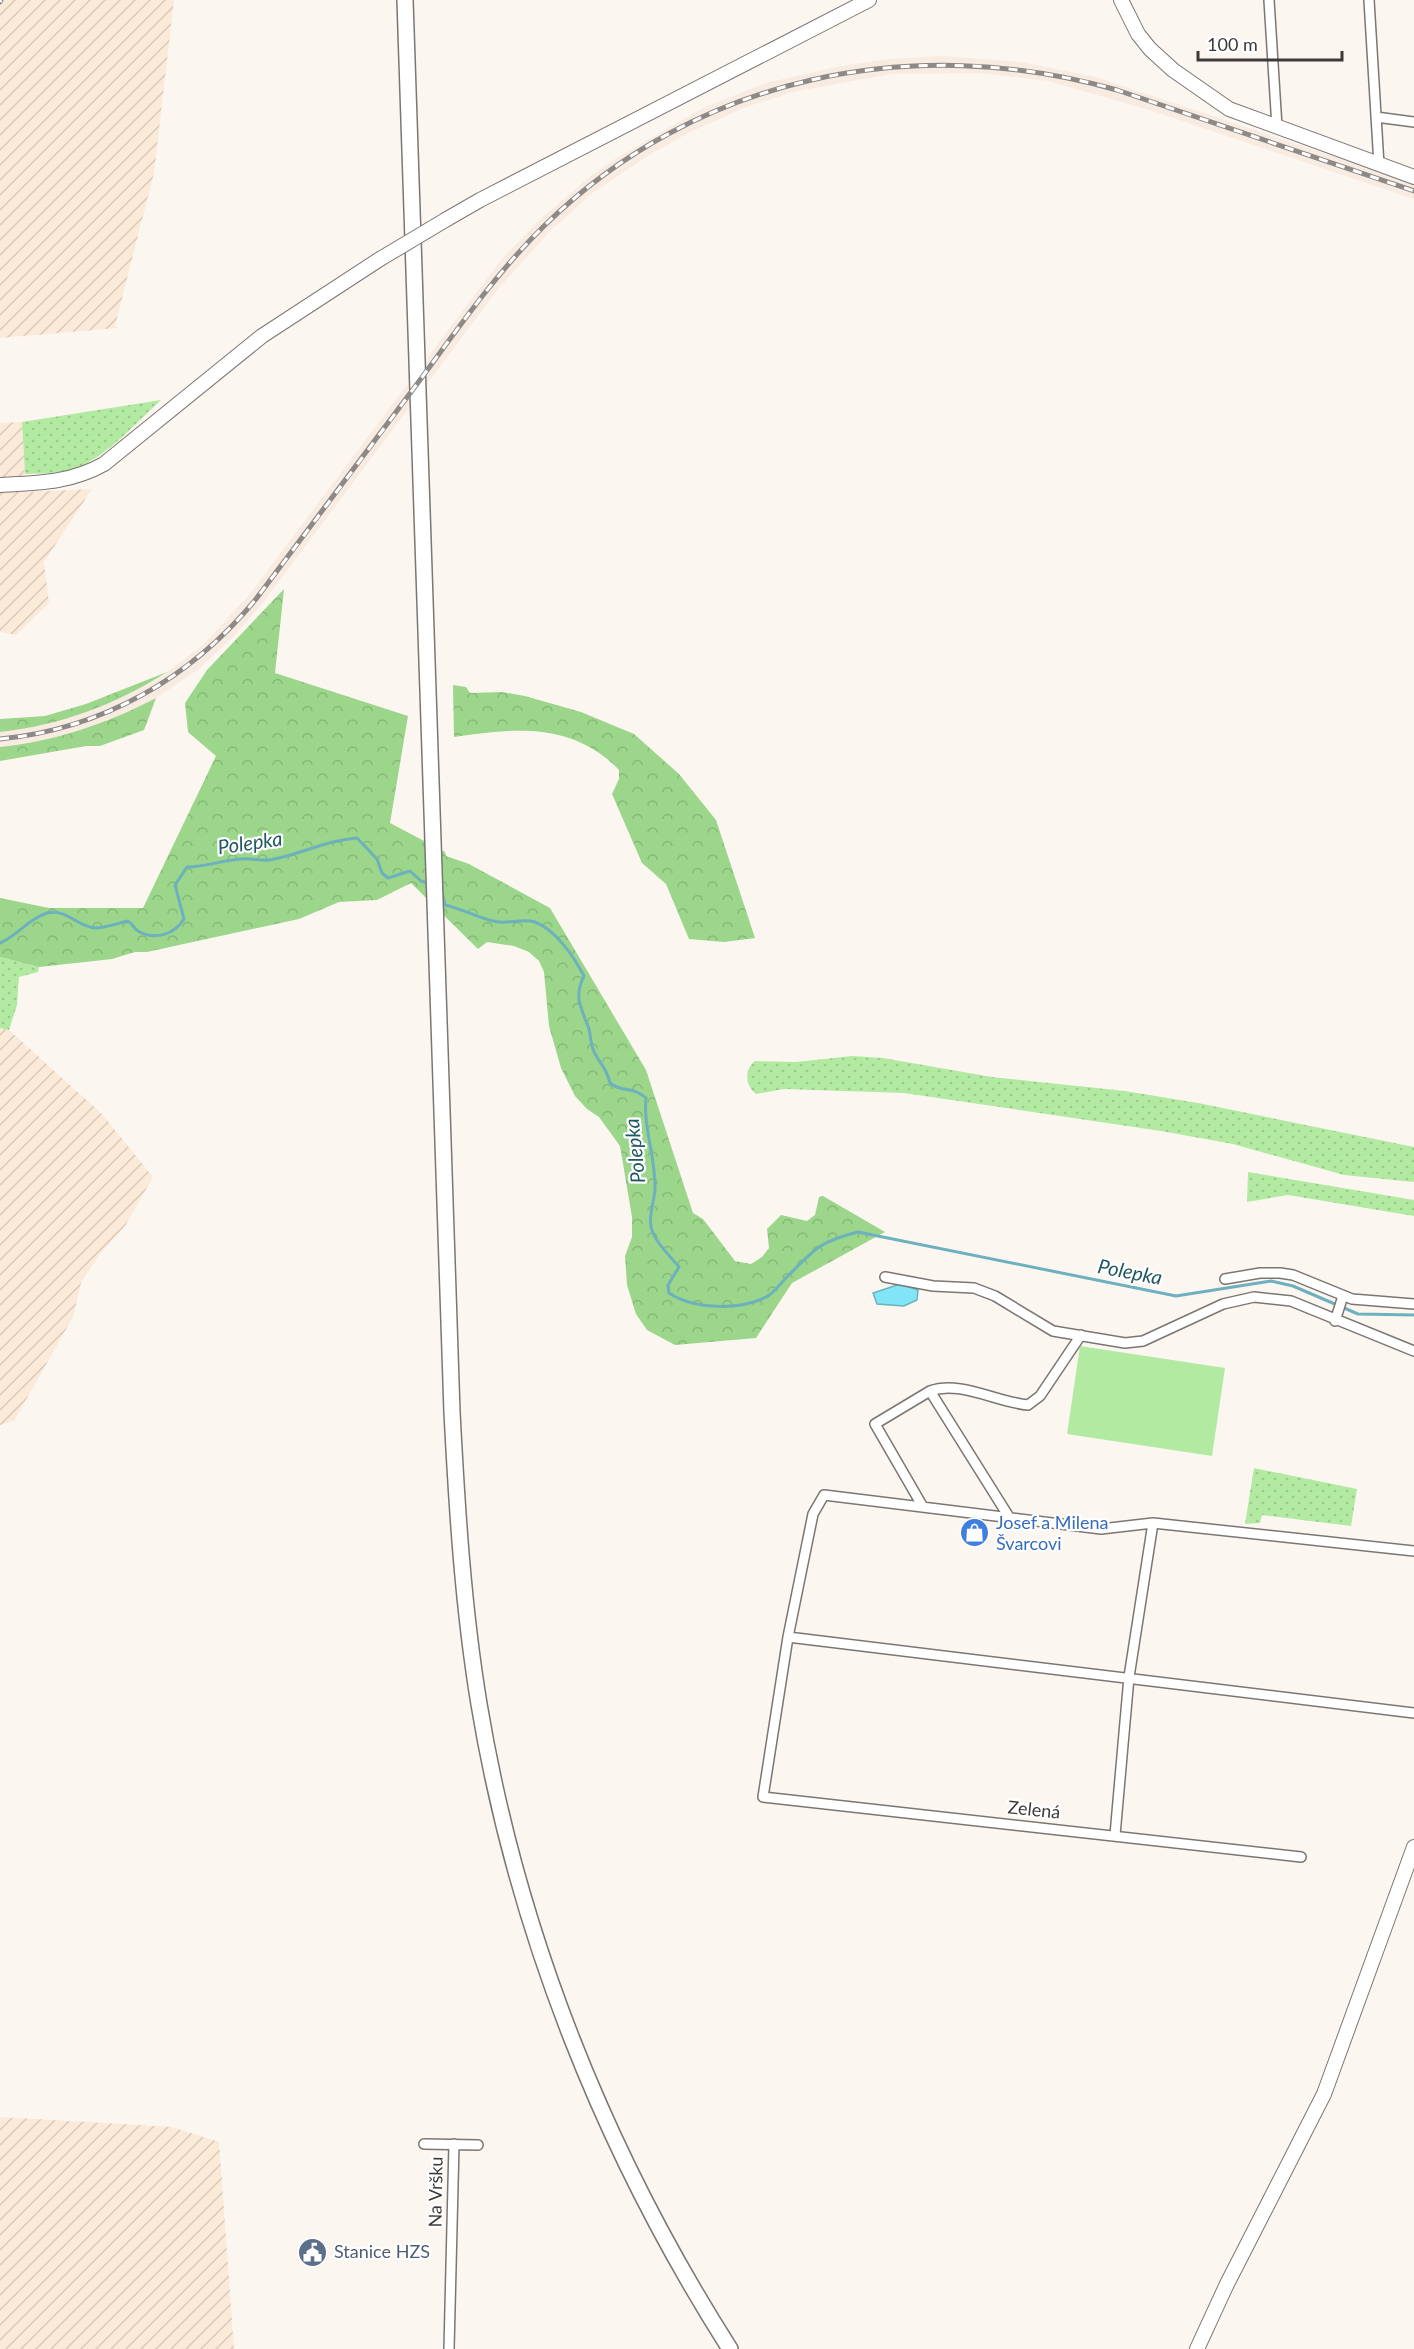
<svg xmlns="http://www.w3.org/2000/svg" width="1414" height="2349" font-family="Lato,sans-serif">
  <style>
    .built { fill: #f8ebe1 }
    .industrial { fill: url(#industrial-furrows) }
    .green { fill: url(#green-dots) }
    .forest { fill: url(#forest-crowns) }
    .pitch { fill: #b2eaa2 }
    .water { fill: #82e4f7; stroke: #6db1be; stroke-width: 1.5 }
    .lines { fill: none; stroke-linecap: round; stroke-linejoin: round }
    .stream { stroke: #6db1be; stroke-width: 3 }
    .street-casing { stroke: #7c7672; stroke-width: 12 }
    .secondary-casing { stroke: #7c7672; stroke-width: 16 }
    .primary-casing { stroke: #7c7672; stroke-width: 18 }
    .street { stroke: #fff; stroke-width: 9 }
    .secondary { stroke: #fff; stroke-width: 14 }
    .primary { stroke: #fff; stroke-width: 15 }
    .rail-casing { stroke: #8d8986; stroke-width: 5 }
    .rail { stroke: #fff; stroke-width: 3; stroke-dasharray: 9; stroke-linecap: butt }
    .secondary-bridge-casing { stroke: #7c7672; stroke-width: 16; stroke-linecap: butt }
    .secondary-bridge { stroke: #fff; stroke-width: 14 }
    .labels { text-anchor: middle; stroke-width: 4.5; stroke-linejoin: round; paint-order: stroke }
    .shop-label { font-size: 18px; fill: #366cbe; stroke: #fff; text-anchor: start }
    .street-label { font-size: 18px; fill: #3c3a38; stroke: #fff }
    .service-label { font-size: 18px; fill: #4e5e75; stroke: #fff; text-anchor: start }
    .water-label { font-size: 20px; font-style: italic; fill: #205862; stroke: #fff }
  </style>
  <defs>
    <pattern id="industrial-furrows" width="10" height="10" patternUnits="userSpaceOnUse" patternTransform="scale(1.5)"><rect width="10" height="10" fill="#fbead8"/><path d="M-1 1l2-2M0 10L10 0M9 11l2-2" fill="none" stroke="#d8c9ba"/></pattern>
    <pattern id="green-dots" width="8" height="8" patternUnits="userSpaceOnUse" patternTransform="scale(1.5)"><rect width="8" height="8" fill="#b2eaa2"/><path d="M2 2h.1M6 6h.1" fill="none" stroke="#9ac98c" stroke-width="1.8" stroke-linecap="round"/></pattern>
    <pattern id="forest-crowns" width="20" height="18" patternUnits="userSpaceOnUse" patternTransform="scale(1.5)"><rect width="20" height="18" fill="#9bd68a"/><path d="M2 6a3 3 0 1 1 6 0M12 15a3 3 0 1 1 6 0" fill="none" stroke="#86b878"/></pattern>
  </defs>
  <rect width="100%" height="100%" fill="#fcf6f1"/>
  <path class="built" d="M 941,56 L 1021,62 L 1096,77 L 1414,183 L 1414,199 L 1150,110 L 1048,81 L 979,73 L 891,74 L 793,92 L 746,107 L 688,133 L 649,155 L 594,192 L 550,231 L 498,289 L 262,604 L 233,637 L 199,669 L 156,698 L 101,724 L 49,740 L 0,747 L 0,732 L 72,717 L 117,700 L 167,672 L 204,644 L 250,594 L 501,260 L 539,220 L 592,175 L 615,159 L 705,107 L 766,83 L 841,66 L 889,59 Z"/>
  <path class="industrial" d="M 0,0 L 174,0 L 154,173 L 115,326 L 118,328 L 0,338 Z
    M 22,422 L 26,492 L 92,489 L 44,562 L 49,603 L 16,635 L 0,632 L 0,423 Z
    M 0,1028 L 9,1030 L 102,1114 L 153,1177 L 125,1226 L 99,1255 L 81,1283 L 73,1317 L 14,1421 L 0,1425 Z
    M 0,2117 L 172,2127 L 219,2142 L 234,2349 L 0,2349 Z"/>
  <path class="green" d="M 161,400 C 136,423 111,452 81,466 C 64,474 43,473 25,474 L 22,422 Z
    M 0,957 L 39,967 L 38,972 L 19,977 L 17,1005 L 9,1030 L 0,1028 Z
    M 852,1056 L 883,1058 L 992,1077 L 1125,1091 L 1198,1103 L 1414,1147 L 1414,1182 L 1344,1175 L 1233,1144 L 1161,1131 L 904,1093 L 784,1089 L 756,1094 C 745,1085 744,1070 755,1061 L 796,1062 Z
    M 1248,1172 L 1414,1200 L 1414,1216 L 1288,1195 L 1247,1202 Z
    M 1254,1468 L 1357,1489 L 1351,1526 L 1262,1515 L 1260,1523 L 1245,1524 Z"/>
  <path class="forest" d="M 284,589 L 275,673 L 408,716 L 390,823 L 445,852 L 446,856 L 469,864 L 550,908 L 646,1070 L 693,1213 L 703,1219 L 735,1261 L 751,1264 L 762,1257 L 769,1248 L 767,1229 L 781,1215 L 807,1221 L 815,1215 L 819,1197 L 823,1196 L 885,1232 L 792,1283 L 756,1338 L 675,1345 L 647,1330 L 636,1314 L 627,1285 L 625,1256 L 632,1237 L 632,1217 L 620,1146 L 599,1117 L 587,1109 L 575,1096 L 561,1068 L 549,1026 L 544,972 L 539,961 L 529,952 L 514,946 L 487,942 L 478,949 L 411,883 L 377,900 L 339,902 L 299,919 L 147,952 L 135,952 L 112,959 L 39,967 L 0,957 L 0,898 L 49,908 L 143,908 L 216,756 L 188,732 L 185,703 L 207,670 Z
    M 167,672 C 115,705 61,725 0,732 L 0,719 L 45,716 L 86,704 Z
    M 453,685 L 466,687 L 470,693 L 502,692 L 525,696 L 581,712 L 634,734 L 679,774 L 716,820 L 755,938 L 724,942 L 689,939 L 666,884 L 642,863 L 612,794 L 619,779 L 619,770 C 573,722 514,728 454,737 Z
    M 156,698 L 144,730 L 100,746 L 86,746 L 0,761 L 0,747 C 56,741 106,724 156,698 Z"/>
  <path class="pitch" d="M 1080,1346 L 1225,1368 L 1212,1456 L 1067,1434 Z"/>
  <path class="water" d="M 900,1284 L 918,1290 L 917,1300 L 904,1306 L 877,1304 L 873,1293 Z"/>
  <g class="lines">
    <path class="stream" d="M 441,888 L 445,905 C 462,909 477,917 493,921 C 506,925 522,918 535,922 C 556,930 574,957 584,976 C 574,996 580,1006 588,1026 C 591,1033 590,1042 593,1049 C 598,1063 606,1065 610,1083 C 622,1093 633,1086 646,1098 C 643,1128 656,1158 655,1189 C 654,1204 646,1221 654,1235 C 659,1246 671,1257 679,1267 L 668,1285 L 669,1293 C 693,1309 739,1311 766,1297 C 773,1294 780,1284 786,1278 C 814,1250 818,1242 858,1232 L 1176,1296 L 1271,1281 L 1293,1286 L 1358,1314 L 1414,1315
      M 0,943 C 17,936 28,919 47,913 C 66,908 79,928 96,928 C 106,928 118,923 128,921 C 132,923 134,929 138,931 C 155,941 175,934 184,919 L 175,885 L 187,867 C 206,867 223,860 241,859 C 251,858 260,861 269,860 C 300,855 326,840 357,838 L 377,859 L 382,873 L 388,878 L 410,871 L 421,881 L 430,884"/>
    <defs>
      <path id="street" d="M 1269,0 L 1277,127
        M 1369,0 L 1379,165
        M 1376,117 L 1414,122
        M 885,1277 L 933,1286 L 974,1288 L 995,1296 L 1053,1331 L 1125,1343 L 1143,1341 L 1223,1304 L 1254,1297 L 1291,1301 L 1414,1351
        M 1225,1279 L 1260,1273 L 1280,1273 L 1293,1275 L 1352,1299 L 1414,1304
        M 1335,1321 L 1343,1296
        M 923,1507 L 875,1424 L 930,1391
        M 1009,1517 L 930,1391 C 960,1380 996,1402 1028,1405 L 1040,1396 L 1081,1335
        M 788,1637 L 1414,1713
        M 1115,1835 L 1129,1677 L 1153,1523
        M 1301,1857 L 763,1797 L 788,1637 L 813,1514 L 824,1495 L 1101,1529 L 1153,1523 L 1414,1551
        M 424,2144 L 478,2145
        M 449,2349 L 454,2144"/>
      <path id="secondary" d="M 1121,0 L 1138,34 L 1150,49 L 1173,70 L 1229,109 L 1414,177
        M 447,219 L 480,200 L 869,0
        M 0,485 C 38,483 70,483 104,464 L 262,336 L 380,259
        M 1197,2349 L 1226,2286 L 1324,2094 L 1414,1847"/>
      <path id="primary" d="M 405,0 L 452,1412 C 457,1509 463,1607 479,1704 C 517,1933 605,2153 730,2349"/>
    </defs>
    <use href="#street" class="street-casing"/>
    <use href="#secondary" class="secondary-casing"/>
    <use href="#primary" class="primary-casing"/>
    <use href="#street" class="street"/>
    <use href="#secondary" class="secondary"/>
    <use href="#primary" class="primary"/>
    <defs>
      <path id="rail" d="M 0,2 L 1,0
        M 0,739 C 103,729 191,678 256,599 C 311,526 366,453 420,380 C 459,327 497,272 544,226 C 697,76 913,32 1117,90 L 1414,191"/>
    </defs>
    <use href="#rail" class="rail-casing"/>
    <use href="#rail" class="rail"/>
    <defs>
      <path id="secondary-bridge" d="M 380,259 L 447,219"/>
    </defs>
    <use href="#secondary-bridge" class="secondary-bridge-casing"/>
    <use href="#secondary-bridge" class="secondary-bridge"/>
  </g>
  <defs>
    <symbol id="shop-disc" viewBox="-11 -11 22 22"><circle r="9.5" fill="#3f7fe0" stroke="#fff"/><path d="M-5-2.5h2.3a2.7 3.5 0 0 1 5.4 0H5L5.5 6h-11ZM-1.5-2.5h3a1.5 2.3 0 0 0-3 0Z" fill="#fff"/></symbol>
    <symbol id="civic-disc" viewBox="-11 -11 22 22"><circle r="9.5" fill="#5c6f8a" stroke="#fff"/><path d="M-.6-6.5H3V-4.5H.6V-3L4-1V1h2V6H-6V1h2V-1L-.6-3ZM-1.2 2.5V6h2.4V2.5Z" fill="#fff"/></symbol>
  </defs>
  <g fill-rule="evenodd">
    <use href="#shop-disc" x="958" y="1516" width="33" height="33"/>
    <use href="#civic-disc" x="296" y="2236" width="33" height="33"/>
  </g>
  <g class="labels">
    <g class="shop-label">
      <text x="996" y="1529">Josef a Milena<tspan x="996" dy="21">Švarcovi</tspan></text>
    </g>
    <g class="street-label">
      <text transform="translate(1034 1810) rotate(6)" y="6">Zelená</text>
      <text transform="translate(436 2192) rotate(-89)" y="6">Na Vršku</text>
    </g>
    <g class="service-label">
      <text x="334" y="2258">Stanice HZS</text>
    </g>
    <g class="water-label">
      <text transform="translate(250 843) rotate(-8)" y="7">Polepka</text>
      <text transform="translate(635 1151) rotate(-96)" y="7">Polepka</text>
      <text transform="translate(1130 1272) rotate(11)" y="7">Polepka</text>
    </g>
  </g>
  <path d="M1198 51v9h144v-9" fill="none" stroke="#3c3a38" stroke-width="3"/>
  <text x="1207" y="51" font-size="18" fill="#3c3a38" stroke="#ffffff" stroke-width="4.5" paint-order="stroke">100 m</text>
</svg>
